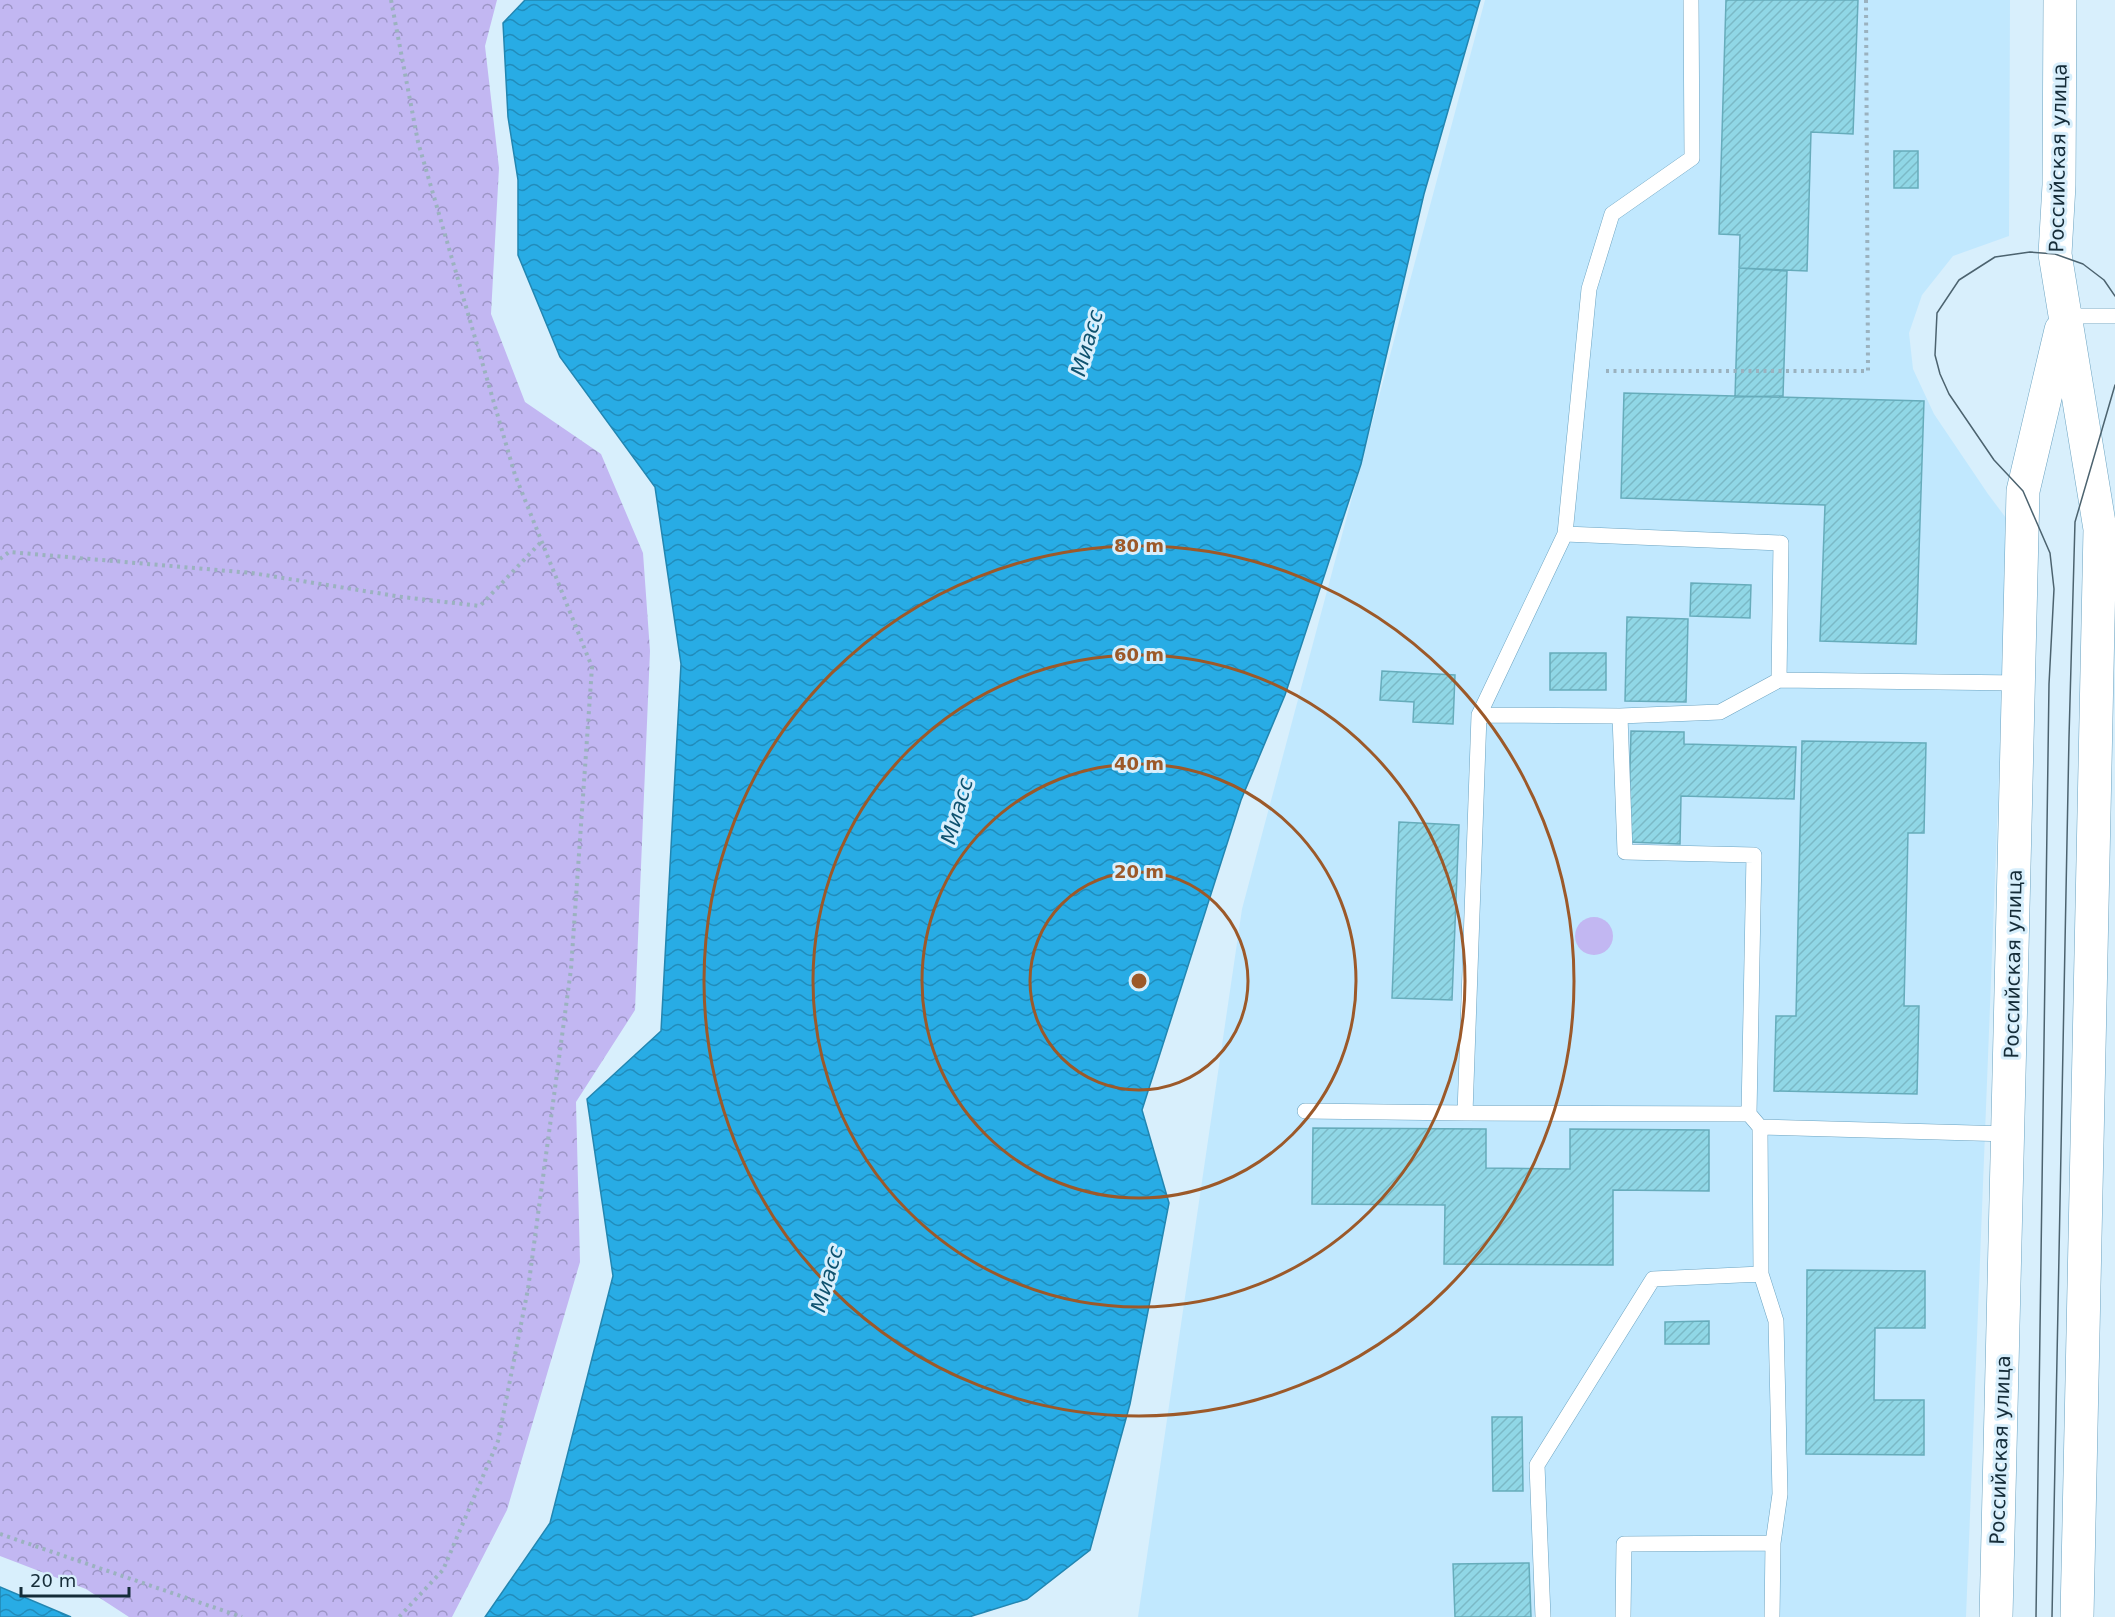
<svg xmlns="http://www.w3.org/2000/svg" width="2115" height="1617" font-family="'DejaVu Sans',sans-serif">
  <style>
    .built { fill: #c1e8fe }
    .green { fill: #c2b7f2 }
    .forest { fill: url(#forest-crowns) }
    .water { fill: url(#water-waves); stroke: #2286b1; stroke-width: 1.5 }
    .building { fill: url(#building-hatch); stroke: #66acbb; stroke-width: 1.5 }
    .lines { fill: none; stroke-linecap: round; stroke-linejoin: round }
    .lane-casing { stroke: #6ba3c1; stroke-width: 16 }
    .secondary-casing { stroke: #6ba3c1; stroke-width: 34 }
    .path { stroke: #9bb2bf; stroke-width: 4; stroke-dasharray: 3 4.5; stroke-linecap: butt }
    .lane { stroke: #fff; stroke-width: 15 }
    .secondary { stroke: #fff; stroke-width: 33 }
    .tram { stroke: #4c636f; stroke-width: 1.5 }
    .ring { fill: none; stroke: #9c5929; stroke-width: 3 }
    .labels { text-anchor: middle; stroke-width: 6; stroke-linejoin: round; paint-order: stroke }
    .street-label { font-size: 20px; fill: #152c38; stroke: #d8effc }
    .water-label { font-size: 21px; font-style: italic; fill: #0e526f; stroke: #d8effc }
    .centre { fill: #9c5929; stroke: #d8effc; stroke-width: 3 }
    .ring-label { font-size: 18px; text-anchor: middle; font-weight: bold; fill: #9c5929; stroke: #d8effc; stroke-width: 6; stroke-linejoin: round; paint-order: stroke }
  </style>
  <defs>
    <pattern id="forest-crowns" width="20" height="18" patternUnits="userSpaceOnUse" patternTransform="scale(1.5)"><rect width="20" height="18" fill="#c2b7f2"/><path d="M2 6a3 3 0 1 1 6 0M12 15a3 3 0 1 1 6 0" fill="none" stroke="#9c95c5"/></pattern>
    <pattern id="water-waves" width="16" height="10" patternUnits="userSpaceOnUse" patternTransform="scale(1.5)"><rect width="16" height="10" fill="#28ace5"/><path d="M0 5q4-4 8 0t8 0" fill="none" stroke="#218cbb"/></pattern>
    <pattern id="building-hatch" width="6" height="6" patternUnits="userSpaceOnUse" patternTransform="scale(1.5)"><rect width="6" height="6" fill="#90d7e6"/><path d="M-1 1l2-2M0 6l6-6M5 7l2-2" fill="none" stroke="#7bb9c6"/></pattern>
  </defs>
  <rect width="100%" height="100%" fill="#d8effc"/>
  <path class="built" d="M 1485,0 L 2010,0 L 2009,236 L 1953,256 L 1922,295 L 1909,333 L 1913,369 L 1934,414 L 1988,494 L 2009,522 L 1966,1617 L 1138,1617 L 1242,909 Z"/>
  <path class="green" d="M1575 936a19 19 0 1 1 38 0a19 19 0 1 1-38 0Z"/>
  <path class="forest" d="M 0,0 L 497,0 L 485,46 L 499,168 L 491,314 L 525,402 L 601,454 L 643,553 L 650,651 L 635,1010 L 576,1102 L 580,1262 L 507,1510 L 452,1617 L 129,1617 L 86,1589 L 0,1556 Z"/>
  <path class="water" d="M 525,0 L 1480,0 L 1424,194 L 1361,464 L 1285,695 L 1241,800 L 1142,1110 L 1169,1203 L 1130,1404 L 1090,1550 L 1027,1599 L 969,1617 L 485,1617 L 550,1523 L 613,1276 L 587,1099 L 661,1031 L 681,664 L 655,487 L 560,357 L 518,255 L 518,180 L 508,117 L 503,23 Z
    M 0,1587 L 71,1617 L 0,1617 Z"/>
  <path class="building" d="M 1726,0 L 1858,0 L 1853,134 L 1811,132 L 1807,271 L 1739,268 L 1740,235 L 1719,234 Z
    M 1894,151 L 1918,151 L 1918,188 L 1894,188 Z
    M 1739,268 L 1787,271 L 1783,396 L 1735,397 Z
    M 1624,393 L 1924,401 L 1916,644 L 1820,641 L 1825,505 L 1621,498 Z
    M 1691,583 L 1751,585 L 1750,618 L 1690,616 Z
    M 1627,617 L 1688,619 L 1686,702 L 1625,701 Z
    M 1550,653 L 1606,653 L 1606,690 L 1550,690 Z
    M 1382,671 L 1455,675 L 1453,724 L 1413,722 L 1414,702 L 1380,700 Z
    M 1631,731 L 1684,732 L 1684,744 L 1796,747 L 1794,799 L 1681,796 L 1680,844 L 1628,842 Z
    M 1802,741 L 1926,743 L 1924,833 L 1908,833 L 1904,1006 L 1919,1006 L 1917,1094 L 1774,1091 L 1776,1016 L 1796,1016 Z
    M 1399,822 L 1459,825 L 1452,1000 L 1392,998 Z
    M 1313,1128 L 1486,1129 L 1486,1168 L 1570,1169 L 1570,1129 L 1709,1130 L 1709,1191 L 1613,1190 L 1613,1265 L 1444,1264 L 1445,1205 L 1312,1204 Z
    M 1807,1270 L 1925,1271 L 1925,1328 L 1875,1328 L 1874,1400 L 1924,1400 L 1924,1455 L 1806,1454 Z
    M 1709,1321 L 1709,1344 L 1665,1344 L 1665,1322 Z
    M 1492,1417 L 1522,1417 L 1523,1491 L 1493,1491 Z
    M 1529,1563 L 1531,1617 L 1455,1617 L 1453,1564 Z"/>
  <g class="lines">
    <defs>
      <path id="lane" d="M 1691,0 L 1692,158 L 1612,214 L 1589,289 L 1565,534 L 1781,543 L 1779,680 L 2019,683
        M 2064,316 L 2115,316
        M 1565,534 L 1479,715 L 1620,716 L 1625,852 L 1754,855 L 1749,1114 L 1760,1127 L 2009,1134
        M 1479,715 L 1465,1113 L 1749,1114
        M 1620,716 L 1720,712 L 1779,680
        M 1305,1111 L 1465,1113
        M 1760,1127 L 1761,1274 L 1776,1321 L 1780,1494 L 1773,1543 L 1772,1617
        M 1543,1617 L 1537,1465 L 1653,1279 L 1761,1274
        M 1623,1617 L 1624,1544 L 1773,1543"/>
      <path id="secondary" d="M 2060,0 L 2059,185 L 2055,254 L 2100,529 L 2077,1617
        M 1996,1617 L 2023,491 L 2061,330"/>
    </defs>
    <use href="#lane" class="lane-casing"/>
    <use href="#secondary" class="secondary-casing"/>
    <path class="path" d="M 391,0 L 418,142 L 515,475 L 592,667 L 571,969 L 528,1289 L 498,1441 L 443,1570 L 399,1617
      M 1606,371 L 1868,371 L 1866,0
      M 0,559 L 9,552 L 252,573 L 402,597 L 480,606 L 542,541
      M 0,1534 L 242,1617"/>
    <use href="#lane" class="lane"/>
    <use href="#secondary" class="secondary"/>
    <path class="tram" d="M 2036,1617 L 2049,684 L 2054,589 L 2050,553 L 2023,491 L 1994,460 L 1949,394 L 1940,374 L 1935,355 L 1937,313 L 1959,280 L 1995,257 L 2030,252 L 2055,254 L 2083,264 L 2104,280 L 2115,296
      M 2052,1617 L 2069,737 L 2075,522 L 2115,385"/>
  </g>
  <g class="ring">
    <circle cx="1139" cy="981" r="109"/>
    <circle cx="1139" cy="981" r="217"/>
    <circle cx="1139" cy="981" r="326"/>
    <circle cx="1139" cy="981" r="435"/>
  </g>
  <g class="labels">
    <g class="street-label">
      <text transform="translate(2058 158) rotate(-89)" y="7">Российская улица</text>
      <text transform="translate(2013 964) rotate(-89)" y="7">Российская улица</text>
      <text transform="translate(2000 1450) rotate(-88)" y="7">Российская улица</text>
    </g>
    <g class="water-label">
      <text transform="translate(1087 343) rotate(-74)" y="7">Миасс</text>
      <text transform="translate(957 811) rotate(-74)" y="7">Миасс</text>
      <text transform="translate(827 1279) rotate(-74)" y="7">Миасс</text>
    </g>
  </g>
  <circle cx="1139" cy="981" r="9" class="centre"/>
  <g class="ring-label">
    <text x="1139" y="552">80 m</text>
    <text x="1139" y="661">60 m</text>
    <text x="1139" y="770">40 m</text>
    <text x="1139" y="878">20 m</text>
  </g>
  <path d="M21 1587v9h108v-9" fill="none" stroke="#152c38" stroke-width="3"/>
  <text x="30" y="1587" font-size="18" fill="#152c38" stroke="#d8effc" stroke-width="4.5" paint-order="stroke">20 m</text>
</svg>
